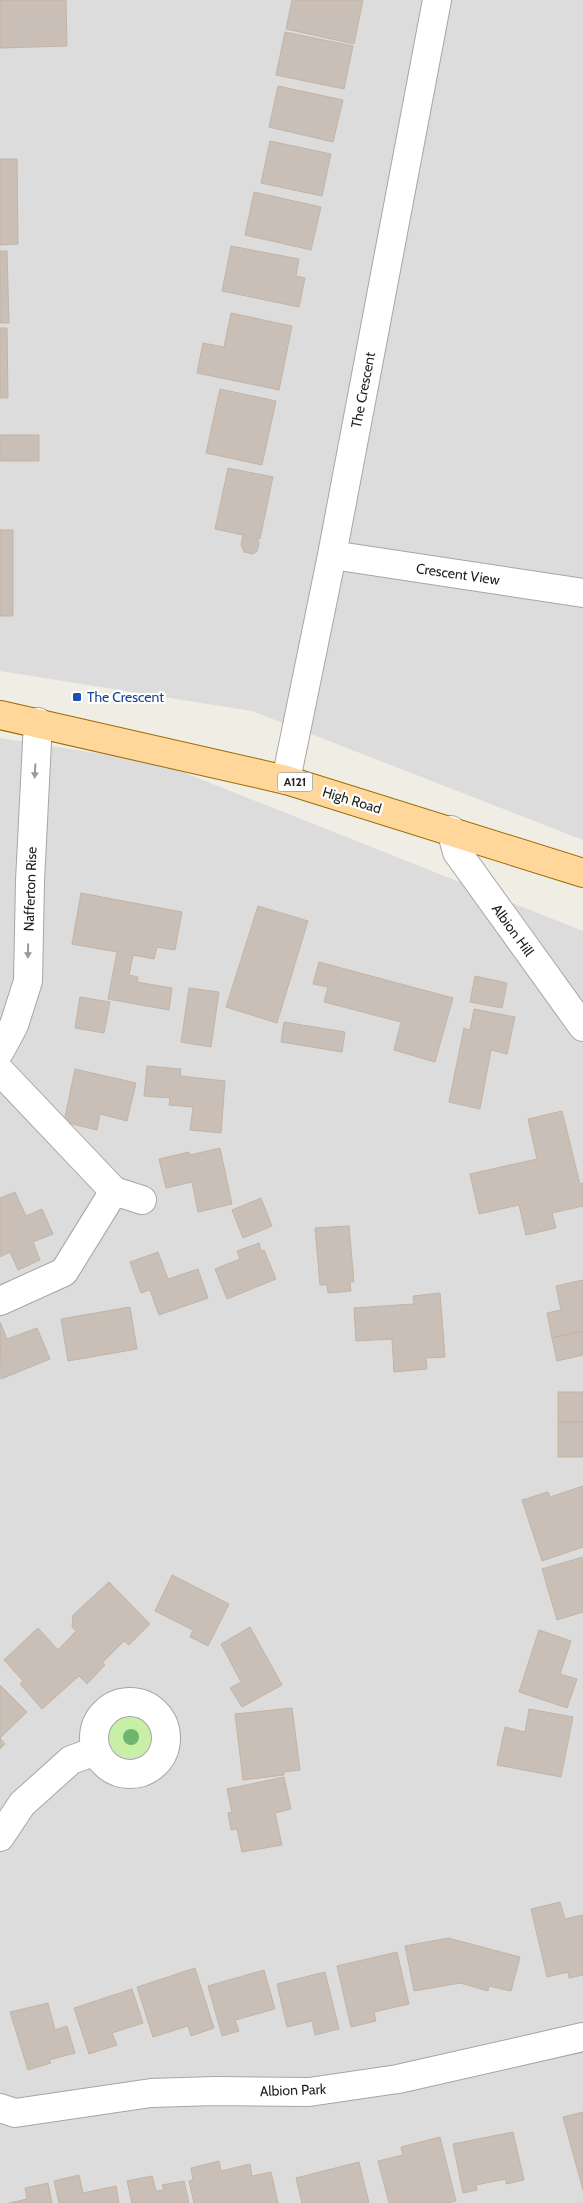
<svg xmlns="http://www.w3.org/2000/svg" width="583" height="2203" font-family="Cabin,sans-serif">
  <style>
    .residential { fill: #dddcdc }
    .grass { fill: #c7efa6 }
    .building { fill: #c9bfb7; stroke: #c3b3a5 }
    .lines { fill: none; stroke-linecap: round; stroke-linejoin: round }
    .minor-casing { stroke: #a6a6a6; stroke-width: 30 }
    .major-casing { stroke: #996c00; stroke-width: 30 }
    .minor { stroke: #fff; stroke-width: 28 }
    .major { stroke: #ffd79a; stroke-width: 28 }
    .tree { fill: #6db570 }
    .oneway { fill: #9a9a9a }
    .transit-dot { fill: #1a4fb4; stroke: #fff; stroke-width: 2 }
    .labels { text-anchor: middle; stroke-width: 4.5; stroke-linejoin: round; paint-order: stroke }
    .shield { fill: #fff; stroke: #626262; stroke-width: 1 }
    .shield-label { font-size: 12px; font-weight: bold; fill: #1f1f1f }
    .street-label { font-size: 14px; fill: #1f1f1f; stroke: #fff }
    .transit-label { font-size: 14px; fill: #164399; stroke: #fff; text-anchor: start }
  </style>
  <rect width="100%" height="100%" fill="#f0ede4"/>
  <path class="residential" d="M 0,0 L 583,0 L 583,840 L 252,711 L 0,671 Z
    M 0,738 L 160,763 L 583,931 L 583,2203 L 0,2203 Z"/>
  <path class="grass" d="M108 1736a22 22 0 1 1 44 0a22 22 0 1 1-44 0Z"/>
  <path class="building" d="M 0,0 L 66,0 L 67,46 L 0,48 Z
    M 292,0 L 363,0 L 354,44 L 286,29 Z
    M 285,32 L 353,46 L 344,89 L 276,75 Z
    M 278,86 L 343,100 L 333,142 L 269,127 Z
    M 270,141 L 331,154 L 322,196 L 261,183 Z
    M 0,159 L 17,159 L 18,244 L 0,245 Z
    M 254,192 L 321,207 L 311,250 L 245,235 Z
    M 231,246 L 299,259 L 296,276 L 305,278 L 299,307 L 222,291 Z
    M 0,251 L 7,251 L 9,323 L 0,323 Z
    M 231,313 L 292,326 L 279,390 L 197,373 L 203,343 L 224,347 Z
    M 0,328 L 7,328 L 8,398 L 0,398 Z
    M 220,389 L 276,401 L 262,465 L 206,453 Z
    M 0,435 L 39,435 L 39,461 L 0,461 Z
    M 228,468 L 273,477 L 260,539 L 257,538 L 259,543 L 257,551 L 253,554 L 244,552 L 241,545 L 243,535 L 215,529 Z
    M 0,530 L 13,530 L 13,616 L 0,616 Z
    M 81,893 L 182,912 L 175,950 L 157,947 L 154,959 L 133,955 L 129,975 L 138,977 L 137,982 L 172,988 L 169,1010 L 108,999 L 117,952 L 72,944 Z
    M 258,906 L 308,921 L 277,1023 L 226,1007 Z
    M 319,962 L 453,998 L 435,1062 L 394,1050 L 401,1022 L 324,1002 L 328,987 L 313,984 Z
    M 475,976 L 507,983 L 502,1008 L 470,1002 Z
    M 189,988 L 219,992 L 211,1047 L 181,1042 Z
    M 80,997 L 110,1002 L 104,1033 L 75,1028 Z
    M 474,1009 L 515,1017 L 507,1054 L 491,1050 L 480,1109 L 449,1102 L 464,1028 L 470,1030 Z
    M 284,1022 L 345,1032 L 342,1052 L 281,1042 Z
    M 147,1066 L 181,1069 L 180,1076 L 225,1081 L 221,1133 L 190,1130 L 193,1107 L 169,1105 L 170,1098 L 144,1096 Z
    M 75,1069 L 136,1083 L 127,1121 L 100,1114 L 97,1130 L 64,1122 Z
    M 562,1111 L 580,1184 L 583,1183 L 583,1206 L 552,1213 L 556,1228 L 526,1235 L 519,1205 L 479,1214 L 470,1174 L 537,1159 L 528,1119 Z
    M 220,1148 L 232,1204 L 198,1212 L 192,1182 L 166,1188 L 159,1159 L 189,1152 L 190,1155 Z
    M 15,1192 L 26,1216 L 42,1209 L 53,1234 L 33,1242 L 40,1260 L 18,1270 L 10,1252 L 0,1257 L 0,1198 Z
    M 261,1198 L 272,1226 L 243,1238 L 232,1210 Z
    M 349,1226 L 354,1282 L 350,1282 L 351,1291 L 328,1293 L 327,1285 L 320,1285 L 315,1228 Z
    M 259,1243 L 261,1251 L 264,1250 L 276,1279 L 227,1299 L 215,1269 L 240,1259 L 237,1251 Z
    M 158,1252 L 168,1279 L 198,1269 L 208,1298 L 159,1315 L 150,1290 L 141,1293 L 130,1262 Z
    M 583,1280 L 583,1331 L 552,1338 L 547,1313 L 561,1310 L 556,1286 Z
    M 440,1293 L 445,1357 L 426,1358 L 427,1369 L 394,1372 L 392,1339 L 356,1341 L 354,1308 L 414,1304 L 413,1296 Z
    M 130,1307 L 137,1349 L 68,1361 L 61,1319 Z
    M 0,1322 L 7,1339 L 37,1328 L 50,1359 L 1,1379 Z
    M 583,1331 L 583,1355 L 557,1361 L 552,1338 Z
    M 558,1392 L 583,1392 L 583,1422 L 558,1422 Z
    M 558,1422 L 583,1422 L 583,1457 L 558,1457 Z
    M 583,1486 L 583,1547 L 542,1561 L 522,1500 L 548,1492 L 550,1497 Z
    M 583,1557 L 583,1612 L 557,1620 L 542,1569 Z
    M 172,1575 L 229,1604 L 208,1646 L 190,1637 L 193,1630 L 155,1611 Z
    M 109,1582 L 150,1624 L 129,1645 L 124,1641 L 102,1663 L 105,1665 L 87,1684 L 79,1676 L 42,1709 L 20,1684 L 23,1681 L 4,1660 L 38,1628 L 58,1650 L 76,1631 L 72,1627 L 73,1615 Z
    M 250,1627 L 282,1685 L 242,1707 L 230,1688 L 241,1682 L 221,1644 Z
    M 539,1630 L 571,1641 L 560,1674 L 577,1679 L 567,1708 L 519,1692 Z
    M 0,1685 L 27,1712 L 0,1738 Z
    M 292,1708 L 300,1770 L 284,1772 L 284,1775 L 243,1780 L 235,1714 Z
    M 529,1709 L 573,1717 L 561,1777 L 497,1765 L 505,1727 L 525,1732 Z
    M 0,1738 L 5,1744 L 0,1749 Z
    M 284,1777 L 291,1809 L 275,1813 L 282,1845 L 242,1852 L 237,1829 L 231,1830 L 228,1813 L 232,1812 L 227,1789 Z
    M 560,1902 L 565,1919 L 582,1915 L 583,1917 L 583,1975 L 569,1978 L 568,1972 L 547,1977 L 531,1909 Z
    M 448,1938 L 520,1957 L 511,1991 L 489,1986 L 488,1991 L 460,1983 L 414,1991 L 405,1946 Z
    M 397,1952 L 409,2004 L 374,2012 L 376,2021 L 351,2027 L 337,1966 Z
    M 195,1968 L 214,2028 L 191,2036 L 188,2026 L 153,2037 L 137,1987 Z
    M 264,1970 L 275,2009 L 235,2020 L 239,2031 L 222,2036 L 208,1986 Z
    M 325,1972 L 339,2029 L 315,2035 L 312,2021 L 287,2027 L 277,1984 Z
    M 132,1989 L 143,2023 L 112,2033 L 117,2045 L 89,2054 L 74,2008 Z
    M 48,2003 L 55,2030 L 67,2026 L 75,2053 L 49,2060 L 51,2063 L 28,2070 L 10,2012 Z
    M 583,2112 L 583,2190 L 563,2117 Z
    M 513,2132 L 524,2180 L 506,2184 L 506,2179 L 476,2185 L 477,2190 L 463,2193 L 453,2144 Z
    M 440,2137 L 456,2201 L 448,2203 L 389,2203 L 378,2161 L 403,2155 L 401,2147 Z
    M 219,2161 L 221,2171 L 250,2164 L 252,2176 L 271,2172 L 278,2203 L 194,2203 L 189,2181 L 193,2180 L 191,2168 Z
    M 359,2162 L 369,2203 L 302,2203 L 296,2178 Z
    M 79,2175 L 83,2193 L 116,2186 L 119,2203 L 59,2203 L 54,2181 Z
    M 152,2176 L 156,2191 L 164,2190 L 162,2185 L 184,2181 L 189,2203 L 132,2203 L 127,2181 Z
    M 48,2183 L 52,2203 L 9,2203 L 27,2199 L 25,2188 Z"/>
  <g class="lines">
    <defs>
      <path id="minor" d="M 332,555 L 583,593
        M 286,780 L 332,555 L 437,0
        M 451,830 L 457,852 L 583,1027
        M 0,1051 L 14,1025 L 28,981 L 30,881 L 38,722
        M 0,1071 L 114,1191 L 142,1200
        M 0,1301 L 64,1272 L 114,1191
        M94 1738a36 36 0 1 1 72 0a36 36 0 1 1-72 0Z
        M 0,1837 L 22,1804 L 71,1760 L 96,1751
        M 0,2108 L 15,2113 L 151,2093 L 215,2091 L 309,2092 L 398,2079 L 583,2037"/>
      <path id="major" d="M 0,715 L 286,780 L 583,873"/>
    </defs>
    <use href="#minor" class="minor-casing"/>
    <use href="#major" class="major-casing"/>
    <use href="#minor" class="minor"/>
    <use href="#major" class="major"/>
  </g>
  <circle class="tree" cx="131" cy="1737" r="8"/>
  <defs><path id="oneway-solid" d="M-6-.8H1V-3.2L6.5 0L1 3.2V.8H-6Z" transform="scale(1.25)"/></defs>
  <g class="oneway">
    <use href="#oneway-solid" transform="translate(35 771) rotate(93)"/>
    <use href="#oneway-solid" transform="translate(28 951) rotate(91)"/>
  </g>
  <rect class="transit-dot" x="72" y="692" width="10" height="10" rx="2.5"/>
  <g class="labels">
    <rect class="shield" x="277.5" y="772.5" width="35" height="19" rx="4"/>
    <g class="shield-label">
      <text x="295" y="786">A121</text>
    </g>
    <g class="street-label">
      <text transform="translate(363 390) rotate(-79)" y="5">The Crescent</text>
      <text transform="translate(458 574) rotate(8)" y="5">Crescent View</text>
      <text transform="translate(352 800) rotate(17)" y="5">High Road</text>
      <text transform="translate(30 889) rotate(-88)" y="5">Nafferton Rise</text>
      <text transform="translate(513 930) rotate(54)" y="5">Albion Hill</text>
      <text transform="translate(293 2090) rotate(-2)" y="5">Albion Park</text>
    </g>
    <g class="transit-label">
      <text x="87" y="702">The Crescent</text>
    </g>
  </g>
</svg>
